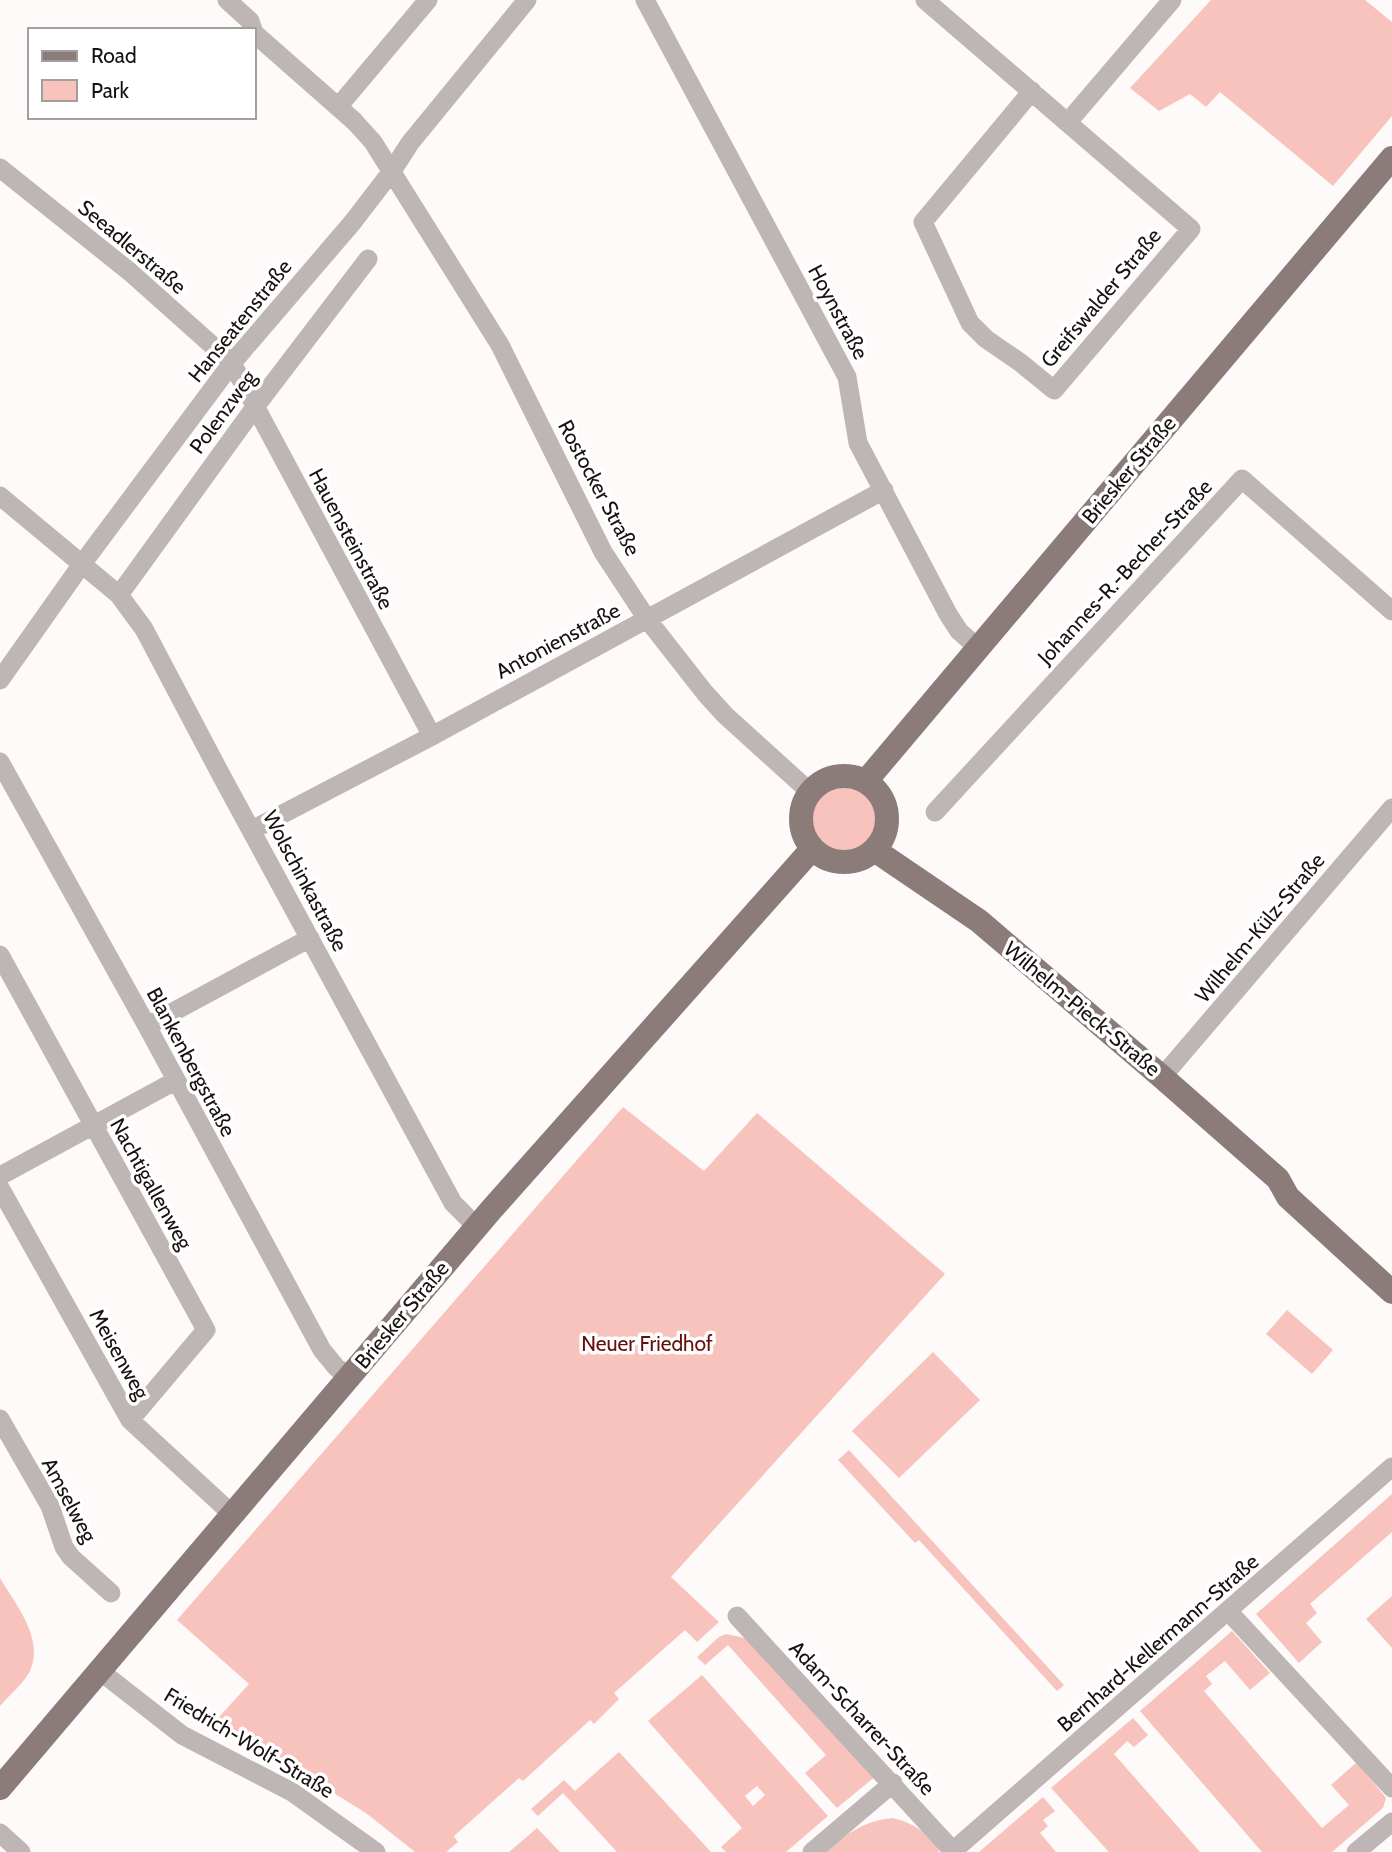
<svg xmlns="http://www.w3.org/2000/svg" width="1392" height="1852" font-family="Cabin,sans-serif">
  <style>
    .green { fill: #f7c3bc; fill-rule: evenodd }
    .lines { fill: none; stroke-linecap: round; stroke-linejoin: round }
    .minor { stroke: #beb6b5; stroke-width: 19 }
    .major { stroke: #8b7c7a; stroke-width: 24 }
    .labels { text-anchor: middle; stroke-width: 7; stroke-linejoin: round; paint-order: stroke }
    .street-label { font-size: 21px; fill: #171110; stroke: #fff }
    .park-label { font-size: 21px; fill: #670f0e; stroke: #fff }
  </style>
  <rect width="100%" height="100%" fill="#fefaf9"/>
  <path class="green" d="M 1211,0 L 1365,0 L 1392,22 L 1392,116 L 1333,186 L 1220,92 L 1206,107 L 1190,94 L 1159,111 L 1130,88 Z
    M809 820a35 35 0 1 1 70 0a35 35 0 1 1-70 0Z
    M 623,1107 L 704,1171 L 757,1113 L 945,1274 L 671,1577 L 719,1622 L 697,1642 L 685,1630 L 614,1693 L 619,1699 L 594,1724 L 590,1720 L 523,1781 L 519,1778 L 454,1836 L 458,1842 L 446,1852 L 415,1852 L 366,1813 L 314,1781 L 246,1744 L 222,1734 L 211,1726 L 249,1684 L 177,1620 Z
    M 1287,1310 L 1333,1350 L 1312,1374 L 1266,1334 Z
    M 933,1352 L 980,1400 L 899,1478 L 852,1431 Z
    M 849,1450 L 1064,1685 L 1057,1691 L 919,1540 L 915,1543 L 838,1460 Z
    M 1392,1494 L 1392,1532 L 1310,1604 L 1317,1613 L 1306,1623 L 1322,1642 L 1299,1663 L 1256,1614 Z
    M 0,1578 C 15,1604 43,1636 31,1668 C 27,1681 9,1695 0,1706 Z
    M 1392,1596 L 1392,1648 L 1366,1619 Z
    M 1232,1631 L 1270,1673 L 1250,1690 L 1225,1661 L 1206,1676 L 1212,1684 L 1204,1691 L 1322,1828 L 1349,1805 L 1331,1785 L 1357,1762 L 1386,1798 L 1383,1808 L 1332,1852 L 1262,1852 L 1140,1711 Z
    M 726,1634 L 745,1638 L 877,1775 L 837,1808 L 805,1773 L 826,1755 L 728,1645 L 705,1665 L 697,1657 L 719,1637 Z
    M 702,1675 L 828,1816 L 786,1852 L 726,1852 L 721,1847 L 742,1828 L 648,1721 ZM 757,1786 L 765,1795 L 753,1806 L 745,1796 Z
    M 1133,1718 L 1148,1735 L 1134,1747 L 1127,1741 L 1114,1754 L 1200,1852 L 1109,1852 L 1051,1788 Z
    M 619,1752 L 711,1852 L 617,1852 L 563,1793 L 538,1816 L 531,1809 L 564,1780 L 575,1791 Z
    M 1043,1797 L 1055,1811 L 1043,1820 L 1048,1826 L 1040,1833 L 1056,1852 L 979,1852 Z
    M 892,1818 C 915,1823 926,1833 941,1849 L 938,1852 L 825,1852 C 846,1834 864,1821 892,1818 Z
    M 537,1828 L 560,1852 L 509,1852 Z"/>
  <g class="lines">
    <path class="minor" d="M 227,0 L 250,21 L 253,30
      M 645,0 L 847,377 L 858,443 L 948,614 L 959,631 L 977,647
      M 925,0 L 1191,229 L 1054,390 L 1021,363 L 986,339 L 970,323 L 923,222 L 1032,91
      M 254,33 L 354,121 L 373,142 L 500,345 L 603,552 L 647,619 L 705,693 L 725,715 L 810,792
      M 338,107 L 428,0
      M 1068,122 L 1172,0
      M 0,168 L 130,272 L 232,363 L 432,736
      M 0,496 L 119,595 L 144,629 L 220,773 L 453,1203 L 477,1227
      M 119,595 L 255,407 L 368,259
      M 0,680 L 82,564 L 232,363 L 352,223 L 392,171 L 410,143 L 527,0
      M 0,762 L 147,1026 L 322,1350 L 336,1367 L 350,1378
      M 935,812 L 1242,479 L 1392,611
      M 252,830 L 432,736 L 884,490
      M 0,955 L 206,1330 L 130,1420
      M 147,1026 L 310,938
      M 1162,1077 L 1392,808
      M 0,1176 L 175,1081
      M 0,1188 L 130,1420 L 232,1514
      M 0,1419 L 50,1506 L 64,1547 L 71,1557 L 111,1593
      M 1229,1612 L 1392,1788
      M 737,1616 L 954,1852
      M 100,1671 L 182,1735 L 292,1792 L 376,1852
      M 0,1833 L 21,1852
      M 953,1851 L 1392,1467
      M 812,1852 L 893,1783
      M 1356,1852 L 1392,1822"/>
    <path class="major" d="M801 819a43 43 0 1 1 86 0a43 43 0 1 1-86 0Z
      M 866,781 L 1392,158
      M 876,851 L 979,921 L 1162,1077 L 1278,1179 L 1288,1197 L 1392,1292
      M 0,1788 L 491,1210 L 812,849"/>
  </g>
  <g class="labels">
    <g class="street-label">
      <text transform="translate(132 247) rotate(40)" y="7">Seeadlerstraße</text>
      <text transform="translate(1101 298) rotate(-50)" y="7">Greifswalder Straße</text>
      <text transform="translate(838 312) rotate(62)" y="7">Hoynstraße</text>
      <text transform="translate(240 321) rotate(-51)" y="7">Hanseatenstraße</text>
      <text transform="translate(223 412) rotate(-54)" y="7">Polenzweg</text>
      <text transform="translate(1129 470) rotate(-50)" y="7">Briesker Straße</text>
      <text transform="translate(599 488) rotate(62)" y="7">Rostocker Straße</text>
      <text transform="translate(351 539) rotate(62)" y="7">Hauensteinstraße</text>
      <text transform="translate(1125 572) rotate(-47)" y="7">Johannes-R.-Becher-Straße</text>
      <text transform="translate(558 641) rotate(-28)" y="7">Antonienstraße</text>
      <text transform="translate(305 881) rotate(62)" y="7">Wolschinkastraße</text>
      <text transform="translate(1260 928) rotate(-50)" y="7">Wilhelm-Külz-Straße</text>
      <text transform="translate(1082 1009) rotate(40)" y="7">Wilhelm-Pieck-Straße</text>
      <text transform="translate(191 1062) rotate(62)" y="7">Blankenbergstraße</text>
      <text transform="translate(151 1184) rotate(61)" y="7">Nachtigallenweg</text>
      <text transform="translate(402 1315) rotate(-50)" y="7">Briesker Straße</text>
      <text transform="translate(119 1354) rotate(61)" y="7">Meisenweg</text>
      <text transform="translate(69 1500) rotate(62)" y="7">Amselweg</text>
      <text transform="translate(1158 1643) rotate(-41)" y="7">Bernhard-Kellermann-Straße</text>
      <text transform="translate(862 1718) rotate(47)" y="7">Adam-Scharrer-Straße</text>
      <text transform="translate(249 1743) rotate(31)" y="7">Friedrich-Wolf-Straße</text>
    </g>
    <g class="park-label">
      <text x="647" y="1351">Neuer Friedhof</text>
    </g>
  </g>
  <rect x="28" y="28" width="228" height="91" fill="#ffffff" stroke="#a2a09f" stroke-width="2"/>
  <rect x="42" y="51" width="35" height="10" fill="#8b7c7a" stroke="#a2a09f" stroke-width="2"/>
  <text x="91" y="63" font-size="21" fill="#171110">Road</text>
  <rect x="42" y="80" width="35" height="21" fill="#f7c3bc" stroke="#a2a09f" stroke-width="2"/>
  <text x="91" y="98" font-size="21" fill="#171110">Park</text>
</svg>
